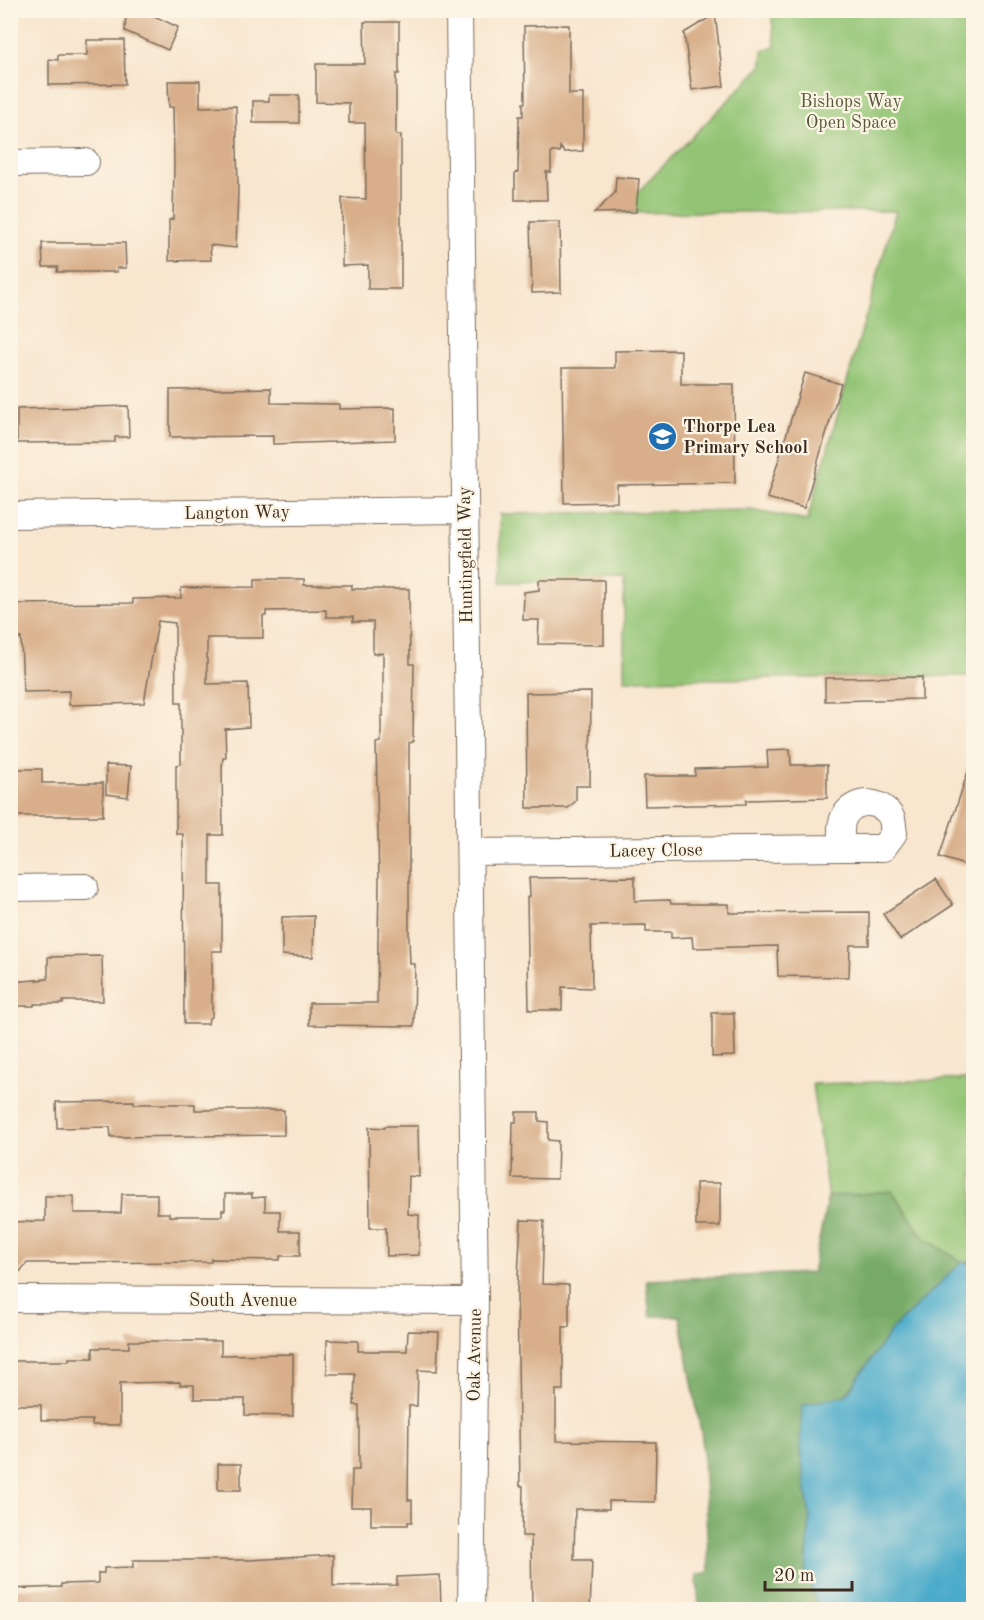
<svg xmlns="http://www.w3.org/2000/svg" width="984" height="1620" font-family="'Old Standard TT',serif">
  <style>
    .green { fill: #93c474; stroke: #677749; stroke-width: 1.5 }
    .forest { fill: #76aa66; stroke: #586a42; stroke-width: 1.5 }
    .water { fill: #4babca; stroke: #436a74; stroke-width: 1.5 }
    .building { fill: #d8af8a }
    .lines { fill: none; stroke-linecap: round; stroke-linejoin: round }
    .street-casing { stroke: #7d6c5c; stroke-width: 28 }
    .street { stroke: #fff; stroke-width: 26 }
    .labels { text-anchor: middle; stroke-width: 4.5; stroke-linejoin: round; paint-order: stroke }
    .park-label { font-size: 18px; fill: #555838; stroke: #fcf5e5 }
    .poi-label { font-size: 18px; font-weight: bold; fill: #3b2a1e; stroke: #fcf5e5; text-anchor: start }
    .street-label { font-size: 18px; fill: #3b2a1e; stroke: #fcf5e5 }
  </style>
  <rect width="100%" height="100%" fill="#fcf5e5"/>
  <filter id="ink" filterUnits="userSpaceOnUse"><feTurbulence type="fractalNoise" baseFrequency=".0167" numOctaves="2"/><feDisplacementMap in="SourceGraphic" scale="12" xChannelSelector="R" yChannelSelector="G"/><feConvolveMatrix kernelMatrix="1 2 1 2 8 2 1 2 1" color-interpolation-filters="sRGB"/></filter>
  <filter id="wash" filterUnits="userSpaceOnUse"><feTurbulence type="fractalNoise" baseFrequency=".008" numOctaves="4" result="noise"/><feDisplacementMap in="SourceGraphic" scale="24" xChannelSelector="R" yChannelSelector="G"/><feGaussianBlur stdDeviation="1.35" result="paint"/><feColorMatrix in="noise" values="0 0 0 0 0 0 0 0 0 0 0 0 0 0 0 0 0 1.4 0 .05"/><feComposite in="paint" operator="in"/></filter>
  <g filter="url(#wash)">
    <rect width="100%" height="100%" fill="#f8e6cf"/>
    <path class="green" d="M 771,11 L 973,11 L 973,676 L 624,680 L 624,580 L 501,582 L 500,514 L 751,510 L 807,521 L 896,211 L 617,213 L 758,70 L 762,64 L 763,50 L 775,46 Z
      M 973,1079 L 973,1262 L 962,1262 L 923,1237 L 892,1191 L 828,1197 L 812,1084 Z"/>
    <path class="forest" d="M 892,1191 L 923,1237 L 962,1262 L 891,1331 L 846,1395 L 800,1449 L 810,1517 L 806,1573 L 818,1609 L 699,1609 L 697,1575 L 709,1572 L 702,1438 L 680,1316 L 650,1316 L 646,1280 L 812,1273 L 828,1197 Z"/>
    <path class="water" d="M 962,1262 L 974,1265 L 973,1609 L 818,1609 L 806,1573 L 810,1517 L 800,1449 L 802,1405 L 846,1395 L 891,1331 Z"/>
    <g id="blocks">
      <path class="building" d="M 126,10 L 141,10 L 178,27 L 168,50 L 125,31 Z
        M 715,14 L 724,86 L 692,90 L 684,33 Z
        M 364,22 L 399,22 L 399,74 L 396,74 L 396,135 L 401,135 L 401,289 L 368,289 L 368,265 L 342,266 L 342,198 L 366,199 L 365,123 L 349,123 L 349,103 L 316,102 L 316,64 L 365,64 Z
        M 569,25 L 569,94 L 583,94 L 583,151 L 564,152 L 560,147 L 560,152 L 551,152 L 551,172 L 546,172 L 547,200 L 515,200 L 515,173 L 518,172 L 519,116 L 523,116 L 523,103 L 525,103 L 524,26 Z
        M 87,40 L 124,40 L 125,84 L 49,85 L 49,59 L 58,60 L 58,55 L 87,55 Z
        M 168,81 L 200,81 L 200,107 L 236,106 L 238,189 L 236,248 L 210,245 L 211,260 L 169,261 L 169,220 L 173,219 L 174,164 L 173,107 L 169,107 Z
        M 269,95 L 299,95 L 299,123 L 253,123 L 253,101 L 269,101 Z
        M 616,177 L 639,179 L 636,212 L 594,213 L 615,193 Z
        M 530,222 L 560,222 L 561,292 L 532,293 Z
        M 42,243 L 125,243 L 126,268 L 117,268 L 117,272 L 57,272 L 58,267 L 43,267 Z
        M 681,350 L 681,384 L 734,384 L 735,483 L 617,485 L 617,502 L 564,503 L 562,368 L 615,368 L 615,351 Z
        M 805,373 L 841,384 L 804,508 L 767,498 Z
        M 271,388 L 271,403 L 339,404 L 339,409 L 395,408 L 395,440 L 273,444 L 273,436 L 170,437 L 170,390 Z
        M 128,406 L 129,437 L 115,437 L 115,442 L 17,443 L 17,409 Z
        M 255,579 L 304,579 L 304,585 L 352,585 L 352,589 L 409,589 L 410,664 L 414,664 L 413,742 L 409,743 L 409,938 L 410,964 L 415,964 L 414,1026 L 309,1025 L 309,1003 L 377,1003 L 379,881 L 376,743 L 381,742 L 381,716 L 383,716 L 383,653 L 373,654 L 373,622 L 353,622 L 353,617 L 326,617 L 326,610 L 266,611 L 266,616 L 263,616 L 263,638 L 207,638 L 207,684 L 248,683 L 249,727 L 225,729 L 226,758 L 223,758 L 222,768 L 223,835 L 210,835 L 210,885 L 222,885 L 222,951 L 212,951 L 212,1017 L 209,1018 L 208,1024 L 184,1024 L 183,834 L 176,834 L 176,765 L 181,764 L 181,703 L 176,703 L 175,623 L 158,621 L 144,703 L 69,705 L 69,691 L 23,692 L 21,638 L 10,638 L 10,604 L 133,603 L 133,599 L 181,598 L 181,588 L 255,587 Z
        M 539,580 L 604,580 L 604,645 L 538,644 L 539,620 L 523,620 L 524,592 L 539,590 Z
        M 922,677 L 922,699 L 825,701 L 825,678 Z
        M 591,692 L 590,786 L 576,786 L 576,801 L 568,808 L 527,808 L 526,693 Z
        M 790,749 L 791,765 L 827,765 L 827,798 L 746,800 L 746,804 L 645,806 L 644,776 L 695,776 L 695,769 L 768,767 L 767,750 Z
        M 106,765 L 131,766 L 128,797 L 106,794 Z
        M 969,768 L 974,768 L 974,861 L 966,859 L 964,865 L 940,857 Z
        M 10,769 L 42,769 L 42,783 L 103,783 L 103,816 L 10,816 Z
        M 635,877 L 635,901 L 670,900 L 671,904 L 729,904 L 729,913 L 869,912 L 869,945 L 850,945 L 849,977 L 778,976 L 777,946 L 693,948 L 692,937 L 671,938 L 671,932 L 646,932 L 646,925 L 591,926 L 592,988 L 562,987 L 562,1010 L 529,1010 L 527,897 L 530,896 L 529,878 Z
        M 936,879 L 953,905 L 900,940 L 883,914 Z
        M 314,916 L 313,957 L 282,955 L 282,917 Z
        M 102,956 L 103,1001 L 63,1001 L 63,1004 L 34,1004 L 34,1006 L 10,1006 L 10,982 L 48,979 L 48,957 Z
        M 712,1013 L 734,1013 L 735,1056 L 712,1057 Z
        M 134,1101 L 134,1104 L 195,1104 L 195,1110 L 284,1110 L 284,1135 L 111,1137 L 110,1127 L 57,1128 L 56,1102 Z
        M 516,1112 L 539,1112 L 539,1121 L 548,1122 L 548,1140 L 558,1141 L 557,1179 L 512,1178 L 513,1122 L 516,1122 Z
        M 385,1126 L 418,1126 L 419,1177 L 409,1176 L 408,1214 L 419,1215 L 419,1255 L 387,1256 L 386,1228 L 370,1228 L 369,1127 L 385,1128 Z
        M 696,1183 L 720,1183 L 720,1226 L 696,1226 Z
        M 122,1194 L 157,1194 L 157,1213 L 169,1213 L 169,1216 L 222,1216 L 222,1210 L 225,1210 L 225,1194 L 252,1194 L 252,1198 L 265,1197 L 265,1211 L 280,1211 L 280,1231 L 300,1231 L 300,1256 L 280,1256 L 280,1260 L 211,1259 L 211,1262 L 27,1263 L 10,1284 L 10,1222 L 45,1221 L 45,1196 L 74,1196 L 74,1213 L 121,1213 Z
        M 521,1220 L 544,1221 L 542,1284 L 569,1285 L 569,1327 L 563,1327 L 563,1390 L 556,1390 L 556,1441 L 656,1442 L 655,1502 L 609,1501 L 609,1509 L 575,1509 L 574,1560 L 592,1560 L 590,1610 L 532,1610 L 531,1536 L 522,1536 L 523,1486 L 520,1486 L 517,1294 Z
        M 408,1331 L 439,1332 L 437,1371 L 418,1370 L 417,1406 L 409,1406 L 408,1500 L 412,1500 L 412,1522 L 408,1522 L 408,1525 L 371,1525 L 371,1507 L 351,1507 L 352,1470 L 359,1470 L 359,1405 L 354,1405 L 355,1374 L 327,1374 L 327,1340 L 358,1341 L 358,1351 L 407,1351 Z
        M 129,1341 L 221,1341 L 221,1355 L 293,1354 L 293,1416 L 245,1415 L 245,1399 L 194,1399 L 194,1385 L 180,1385 L 180,1382 L 120,1383 L 120,1425 L 92,1425 L 92,1420 L 41,1420 L 41,1405 L 10,1405 L 10,1361 L 69,1361 L 69,1358 L 93,1358 L 93,1348 L 129,1348 Z
        M 218,1464 L 241,1464 L 241,1490 L 218,1490 Z
        M 333,1555 L 333,1586 L 397,1585 L 397,1577 L 440,1575 L 441,1610 L 10,1610 L 10,1589 L 61,1587 L 61,1584 L 98,1583 L 98,1573 L 104,1573 L 104,1568 L 133,1567 L 133,1560 L 250,1560 Z"/>
    </g>
  </g>
  <g filter="url(#ink)">
    <use href="#blocks" fill-opacity="0" stroke="#7d6c5c" stroke-width="1.5"/>
    <g class="lines">
      <defs>
        <path id="street" d="M 459,10 L 475,1301 L 471,1610
          M 10,163 L 86,162
          M 10,515 L 464,510
          M 470,852 L 842,848 L 883,848 L 894,833 C 893,829 893,822 892,819 C 883,799 856,798 845,815 C 839,824 841,838 842,848
          M 10,888 L 85,887
          M 10,1299 L 475,1301"/>
      </defs>
      <use href="#street" class="street-casing"/>
      <use href="#street" class="street"/>
    </g>
  </g>
  <defs>
    <symbol id="school-disc" viewBox="-11 -11 22 22"><circle r="9.5" fill="#1f6fb2" stroke="#fcf5e5"/><path d="M0-5L7-2L0 1L-7-2ZM-4 1L0 2.5L4 1V4Q0 6-4 4Z" fill="#fff"/></symbol>
  </defs>
  <g fill-rule="evenodd">
    <use href="#school-disc" x="646" y="420" width="33" height="33"/>
  </g>
  <g class="labels">
    <g class="park-label">
      <text x="851" y="107">Bishops Way<tspan x="851" dy="21">Open Space</tspan></text>
    </g>
    <g class="poi-label">
      <text x="683" y="432">Thorpe Lea<tspan x="683" dy="21">Primary School</tspan></text>
    </g>
    <g class="street-label">
      <text transform="translate(237 512) rotate(-1)" y="6">Langton Way</text>
      <text transform="translate(465 555) rotate(-91)" y="6">Huntingfield Way</text>
      <text transform="translate(656 850) rotate(-1)" y="6">Lacey Close</text>
      <text x="243" y="1306">South Avenue</text>
      <text transform="translate(474 1355) rotate(-89)" y="6">Oak Avenue</text>
    </g>
  </g>
  <rect width="984" height="1620" fill="none" stroke="#fcf5e5" stroke-width="36"/>
  <path d="M765 1581v9h87v-9" fill="none" stroke="#3b2a1e" stroke-width="3"/>
  <text x="774" y="1581" font-size="18" fill="#3b2a1e" stroke="#fcf5e5" stroke-width="4.5" paint-order="stroke">20 m</text>
</svg>
